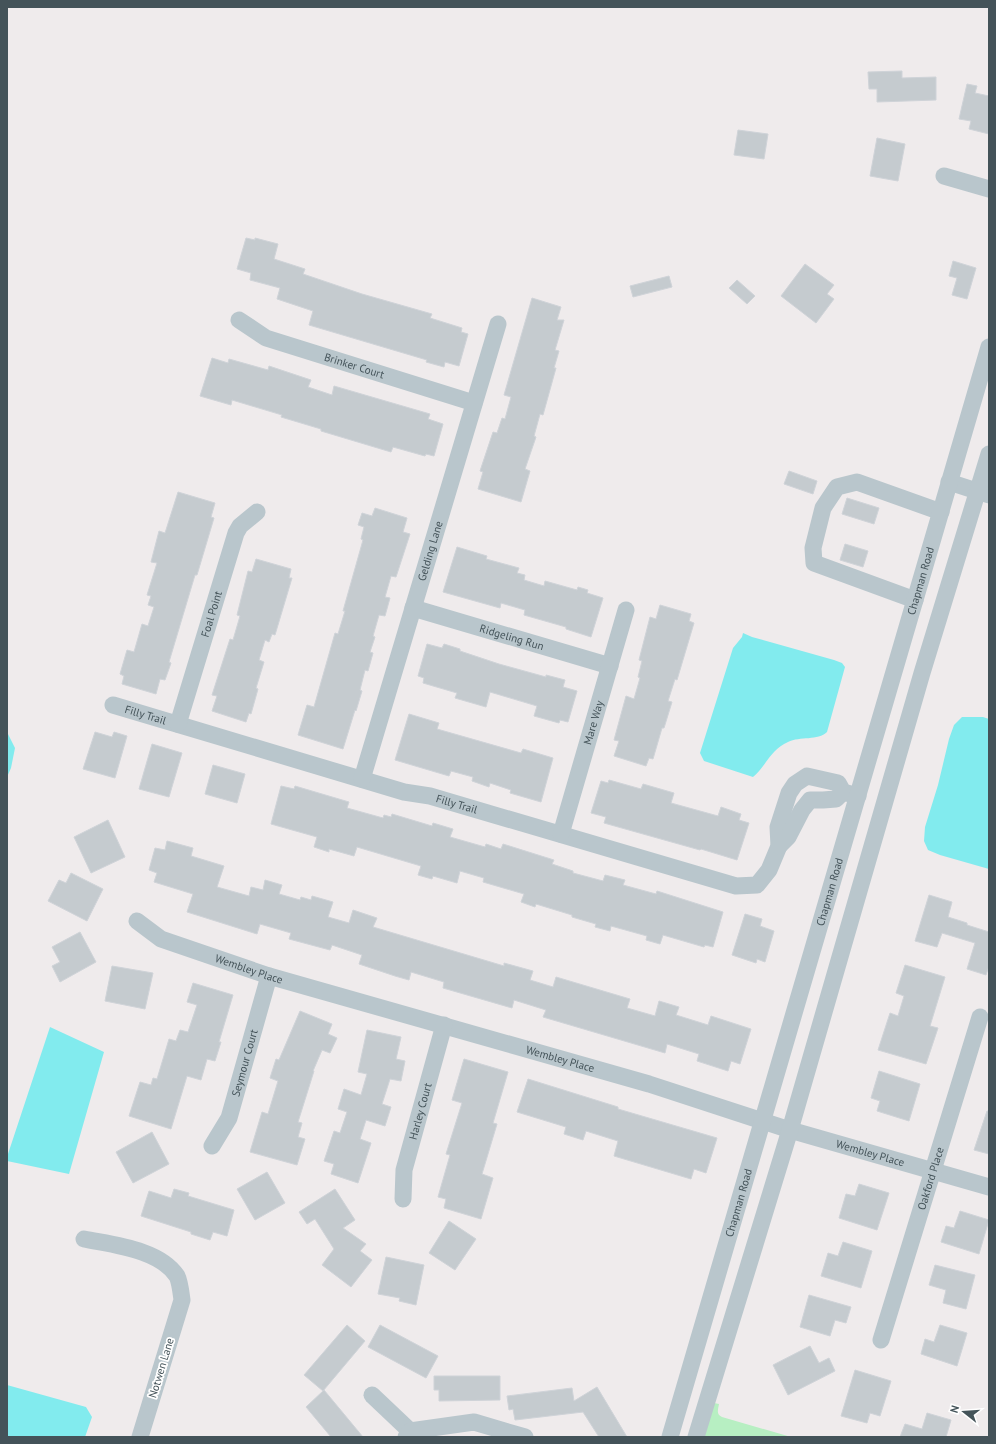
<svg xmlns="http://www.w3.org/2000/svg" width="996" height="1444" font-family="'PT Sans',sans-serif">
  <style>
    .green { fill: #b7efc2 }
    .water { fill: #82ebee }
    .building { fill: #c5cbcf; stroke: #cfd3d8 }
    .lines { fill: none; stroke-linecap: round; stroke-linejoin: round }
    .minor { stroke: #b9c6cc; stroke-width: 17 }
    .labels { text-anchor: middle; stroke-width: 3.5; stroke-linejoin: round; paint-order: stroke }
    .street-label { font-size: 11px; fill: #445359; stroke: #fff }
  </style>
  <rect width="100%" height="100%" fill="#efebec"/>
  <path class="green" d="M 714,1403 L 719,1404 C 718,1410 716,1414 722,1417 L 791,1437 L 704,1437 Z"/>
  <path class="water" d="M 743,633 L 752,637 L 834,660 L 842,663 L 845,667 L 827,732 C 818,741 800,736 788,742 C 771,749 766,766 753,777 L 704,761 L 700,753 L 733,648 L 742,637 Z
    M 962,717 L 983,717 L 989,719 L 989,869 L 940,855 L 928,850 L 924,841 L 925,827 L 938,785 L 949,739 L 954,725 Z
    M 7,732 L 15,748 L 11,768 L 7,777 Z
    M 50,1027 L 104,1052 L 69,1174 L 7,1161 L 7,1157 Z
    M 7,1385 L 86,1407 L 92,1417 L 85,1437 L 7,1437 Z"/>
  <path class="building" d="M 902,71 L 902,78 L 936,77 L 936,100 L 877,102 L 877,89 L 869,89 L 868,72 Z
    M 967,84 L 977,86 L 975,93 L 989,96 L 989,134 L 969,129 L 971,121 L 959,119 Z
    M 738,130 L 768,134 L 764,159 L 734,155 Z
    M 877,138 L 905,144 L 898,181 L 870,176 Z
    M 246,238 L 255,240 L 255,238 L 278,244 L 274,259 L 305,269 L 303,274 L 362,294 L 432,314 L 430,318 L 462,328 L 461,332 L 468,334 L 459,366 L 445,362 L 444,367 L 426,362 L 427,360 L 309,325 L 313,311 L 277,299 L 280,288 L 250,280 L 251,273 L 237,269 Z
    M 953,261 L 976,268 L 967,299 L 952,295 L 957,278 L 949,276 Z
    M 805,264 L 834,285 L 827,294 L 834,299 L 816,323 L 781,296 Z
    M 669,276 L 672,287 L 633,297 L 630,286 Z
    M 737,280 L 755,296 L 747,304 L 729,288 Z
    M 532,298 L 561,307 L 557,320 L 564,320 L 555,350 L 559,351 L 554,368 L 556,368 L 543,415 L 540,414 L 534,436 L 536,437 L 525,469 L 530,471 L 521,502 L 478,489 L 483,472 L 480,471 L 493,432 L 497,433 L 502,418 L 505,419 L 511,397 L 504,395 Z
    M 212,358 L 228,363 L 229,359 L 268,370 L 269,366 L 311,380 L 308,387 L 332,395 L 334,386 L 430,414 L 428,419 L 443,424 L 434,456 L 426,454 L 425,456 L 393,447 L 391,452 L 321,431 L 321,429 L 281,417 L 282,415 L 232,400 L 231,405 L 200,396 Z
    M 789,471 L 817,481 L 813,494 L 784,484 Z
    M 178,492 L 215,503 L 211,517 L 214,518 L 197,575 L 195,575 L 169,662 L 171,663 L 165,680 L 160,679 L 156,694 L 122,684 L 124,676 L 120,674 L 127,650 L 134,652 L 142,624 L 148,626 L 154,607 L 148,605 L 151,596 L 147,595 L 157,563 L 151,562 L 159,531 L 165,533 Z
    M 847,498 L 879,508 L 874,524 L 842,514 Z
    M 375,508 L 407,518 L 403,532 L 410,534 L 396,577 L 391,576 L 385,597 L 390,598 L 385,616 L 379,615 L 373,636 L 375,637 L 370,652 L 373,653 L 368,671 L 365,670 L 360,690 L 362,691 L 356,711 L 355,710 L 343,749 L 298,735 L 307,705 L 314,707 L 335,633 L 338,634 L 345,611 L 343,611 L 363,540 L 361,539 L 364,527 L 358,525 L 362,513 L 372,516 Z
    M 845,544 L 868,551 L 863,567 L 840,560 Z
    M 457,547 L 487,556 L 486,559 L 519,568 L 517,573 L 525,575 L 524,580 L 544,586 L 545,581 L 577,590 L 578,587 L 588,590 L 587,593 L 603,598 L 591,637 L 566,629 L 566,627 L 524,615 L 525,610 L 501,603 L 500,608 L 443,592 Z
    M 256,559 L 291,569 L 289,578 L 292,578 L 275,635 L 272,634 L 269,642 L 265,640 L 259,660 L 264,662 L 256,688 L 258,689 L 251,714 L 249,713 L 246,722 L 212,711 L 217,696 L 212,695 L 230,639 L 233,640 L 240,616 L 237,615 L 248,571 L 252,572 Z
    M 660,605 L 691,614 L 689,621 L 694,623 L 677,680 L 675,679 L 668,701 L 672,702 L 664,728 L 662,728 L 653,759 L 649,758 L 646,766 L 614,756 L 619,741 L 614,740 L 626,696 L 634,699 L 640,678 L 638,677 L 642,661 L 639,660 L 650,617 L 656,619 Z
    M 427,644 L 442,648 L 444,644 L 460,649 L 460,651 L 499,664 L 546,677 L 546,675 L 565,680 L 563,687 L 577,691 L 568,722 L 560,720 L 559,723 L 534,716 L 537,706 L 490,692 L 486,707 L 455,698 L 457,693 L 423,683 L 424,678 L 418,676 Z
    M 409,714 L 439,723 L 437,729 L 521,753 L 523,749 L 553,758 L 541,802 L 510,793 L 511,790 L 490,783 L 489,787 L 472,781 L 473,777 L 451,771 L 449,776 L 395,760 Z
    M 95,732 L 112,737 L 114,732 L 127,736 L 115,778 L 83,769 Z
    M 152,744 L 182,753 L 169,797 L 139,789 Z
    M 213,765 L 245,774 L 237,803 L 205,794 Z
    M 609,780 L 641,789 L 643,784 L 674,793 L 671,803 L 718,816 L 721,807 L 741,814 L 739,820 L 749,823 L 737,860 L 701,849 L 700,850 L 604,823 L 606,817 L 591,813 L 601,781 L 608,783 Z
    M 281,786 L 294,789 L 295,786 L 349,802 L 347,808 L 383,818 L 384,815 L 391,817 L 392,814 L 432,826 L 433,823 L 453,829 L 450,837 L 485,847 L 486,844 L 501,849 L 503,844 L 554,860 L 552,864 L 573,871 L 573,873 L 603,881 L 605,875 L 625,880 L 623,885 L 656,894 L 657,891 L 723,912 L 713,947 L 705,945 L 704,947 L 663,935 L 660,944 L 646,940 L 647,936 L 611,926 L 610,931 L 595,927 L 596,924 L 572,917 L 572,915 L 536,904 L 535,907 L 521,902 L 524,894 L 483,882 L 484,878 L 460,871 L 457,883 L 433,876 L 432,879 L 418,875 L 421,866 L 357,847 L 354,856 L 329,849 L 329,852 L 314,847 L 317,837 L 271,824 Z
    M 108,820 L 125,857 L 91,873 L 74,837 Z
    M 167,841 L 193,848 L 191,856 L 224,866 L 217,887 L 249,896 L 251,887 L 263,890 L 265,880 L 282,885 L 279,894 L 300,900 L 301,897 L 311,900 L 312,896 L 333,902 L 328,917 L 349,923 L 353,910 L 377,918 L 373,927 L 504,966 L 504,963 L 533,971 L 530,980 L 553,987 L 556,977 L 630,999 L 627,1008 L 655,1016 L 659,1001 L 679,1007 L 676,1015 L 708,1025 L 711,1016 L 751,1029 L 740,1064 L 731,1061 L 728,1071 L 697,1061 L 699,1054 L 667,1044 L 665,1053 L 543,1017 L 546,1010 L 514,1000 L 512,1008 L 443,988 L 444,982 L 411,972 L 409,980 L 395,976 L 359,964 L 362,955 L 332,945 L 330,950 L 289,939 L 291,933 L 260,924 L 257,934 L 187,912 L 193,894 L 154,882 L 157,873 L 149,870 L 155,848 L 165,850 Z
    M 71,873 L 103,889 L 87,921 L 48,901 L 59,880 L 66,883 Z
    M 929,895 L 952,902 L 948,917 L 967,923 L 967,925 L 989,932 L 989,966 L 986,975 L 967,969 L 975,943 L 942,933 L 937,947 L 915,941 Z
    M 745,914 L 762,919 L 760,926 L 774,931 L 765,962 L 757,959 L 756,963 L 732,955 Z
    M 80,932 L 96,962 L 60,982 L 52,966 L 60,962 L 52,947 Z
    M 905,965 L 945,977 L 930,1026 L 938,1028 L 926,1064 L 878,1050 L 890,1013 L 898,1016 L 904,996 L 896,993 Z
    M 112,966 L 153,973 L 145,1009 L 105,1001 Z
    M 193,983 L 233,995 L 219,1042 L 221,1042 L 215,1061 L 207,1059 L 201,1080 L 187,1076 L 171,1129 L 129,1116 L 140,1082 L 151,1085 L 153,1078 L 157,1079 L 169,1039 L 176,1041 L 180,1030 L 188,1032 L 197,1005 L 187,1002 Z
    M 300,1011 L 332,1024 L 328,1034 L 337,1038 L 330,1053 L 322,1050 L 313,1071 L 314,1071 L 298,1122 L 302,1123 L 298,1137 L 305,1139 L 297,1165 L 250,1152 L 262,1112 L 268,1114 L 278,1081 L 270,1078 L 276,1059 L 279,1060 Z
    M 367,1030 L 401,1037 L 396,1059 L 405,1061 L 401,1081 L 390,1079 L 382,1104 L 391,1107 L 385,1126 L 366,1120 L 360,1139 L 371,1143 L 358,1183 L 331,1174 L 334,1164 L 324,1161 L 334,1131 L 340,1133 L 347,1112 L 338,1109 L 344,1089 L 361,1095 L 367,1074 L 358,1072 Z
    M 464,1059 L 508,1072 L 493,1123 L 497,1124 L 482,1174 L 493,1178 L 481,1219 L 444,1208 L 446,1199 L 438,1197 L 450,1155 L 446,1154 L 462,1103 L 452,1100 Z
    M 879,1071 L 920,1084 L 909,1121 L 877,1111 L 880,1101 L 871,1098 Z
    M 528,1079 L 618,1107 L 618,1109 L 717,1138 L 706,1173 L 694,1169 L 691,1179 L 614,1156 L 618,1141 L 586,1131 L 583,1140 L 564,1134 L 566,1127 L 517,1112 Z
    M 987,1111 L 989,1111 L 989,1154 L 974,1150 Z
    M 152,1132 L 169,1164 L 133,1183 L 116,1152 Z
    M 267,1172 L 285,1203 L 255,1220 L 237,1189 Z
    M 859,1184 L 889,1193 L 877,1230 L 839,1218 L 846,1194 L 855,1196 Z
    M 174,1189 L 189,1193 L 188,1196 L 234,1210 L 227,1236 L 213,1232 L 210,1240 L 191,1234 L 191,1232 L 141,1216 L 149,1191 L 171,1198 Z
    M 335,1189 L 355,1220 L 343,1228 L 366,1244 L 360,1251 L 372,1260 L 351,1287 L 322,1265 L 334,1249 L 315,1219 L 307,1224 L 299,1212 Z
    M 960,1211 L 989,1220 L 979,1254 L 941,1242 L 946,1226 L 954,1228 Z
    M 449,1221 L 476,1239 L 455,1270 L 429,1253 Z
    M 843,1242 L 872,1251 L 861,1288 L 821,1276 L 828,1253 L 838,1256 Z
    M 386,1257 L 424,1265 L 416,1305 L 399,1301 L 400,1298 L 378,1294 Z
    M 935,1265 L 975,1275 L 966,1309 L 943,1303 L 946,1290 L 929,1285 Z
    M 809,1295 L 851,1307 L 846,1323 L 835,1320 L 830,1336 L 800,1327 Z
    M 347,1325 L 365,1341 L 323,1391 L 304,1375 Z
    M 380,1325 L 438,1356 L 426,1378 L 368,1347 Z
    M 940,1325 L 967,1333 L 957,1366 L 921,1354 L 925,1339 L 934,1342 Z
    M 810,1346 L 819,1363 L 829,1358 L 835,1371 L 788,1395 L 773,1365 Z
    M 855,1370 L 891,1381 L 880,1416 L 870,1413 L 867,1423 L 841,1416 Z
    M 434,1376 L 500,1376 L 500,1400 L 439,1401 L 439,1390 L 434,1390 Z
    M 597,1387 L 627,1437 L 599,1437 L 583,1412 L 515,1420 L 513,1409 L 509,1410 L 507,1396 L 572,1388 L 574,1401 Z
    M 324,1390 L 363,1437 L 331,1437 L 306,1407 Z
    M 927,1413 L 951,1420 L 946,1437 L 900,1437 L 905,1424 L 922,1429 Z"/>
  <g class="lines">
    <g class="minor">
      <path d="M 944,176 L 989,189"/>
      <path id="s1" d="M 239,320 L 266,338 L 474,403"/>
      <path d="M 949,482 L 989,495"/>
      <path d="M 915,600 L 814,563 L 813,548 L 823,508 L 837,487 L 857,482 L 941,512"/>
      <path id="s2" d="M 413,608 L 610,666"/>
      <path id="s3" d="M 113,705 L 404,792 L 430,796 L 736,886 L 757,885 L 769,870 L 779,846 L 778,827 L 789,793 L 795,784 L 807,776 L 838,783 L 843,792 L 858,796"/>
      <path id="s4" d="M 178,724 L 236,533 L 240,526 L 257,512"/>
      <path id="s5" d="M 362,779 L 498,324"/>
      <path id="s6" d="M 561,834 L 626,610"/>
      <path d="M 779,846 L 788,837 L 802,810 L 810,800 L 823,800 L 836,799 L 843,792"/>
      <path id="s7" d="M 137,921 L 161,939 L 269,976 L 649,1084 L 790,1130 L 989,1187"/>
      <path id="s8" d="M 212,1146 L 229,1118 L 269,976"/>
      <path id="s9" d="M 403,1199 L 404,1170 L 444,1025"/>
      <path d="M 84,1239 C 113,1245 159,1249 177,1276 C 180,1282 181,1293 182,1300 L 140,1437"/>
      <path id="s10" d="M 881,1340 L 980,1017"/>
      <path d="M 372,1395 L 410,1431"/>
      <path d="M 406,1437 L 410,1431 L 474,1422 L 525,1437"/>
      <path id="s11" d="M 670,1437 L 989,347"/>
      <path d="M 696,1437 L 790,1130 L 922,673 L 989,454"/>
    </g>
  </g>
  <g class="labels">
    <g class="street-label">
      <text dy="4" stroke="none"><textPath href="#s1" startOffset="125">Brinker Court</textPath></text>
      <text dy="4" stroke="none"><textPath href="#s5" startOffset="238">Gelding Lane</textPath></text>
      <text dy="4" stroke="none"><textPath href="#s11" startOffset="892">Chapman Road</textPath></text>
      <text dy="4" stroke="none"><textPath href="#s4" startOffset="115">Foal Point</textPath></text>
      <text dy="4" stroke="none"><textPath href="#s2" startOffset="103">Ridgeling Run</textPath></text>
      <text dy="4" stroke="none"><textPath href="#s3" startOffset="34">Filly Trail</textPath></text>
      <text dy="4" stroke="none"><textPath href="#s6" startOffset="116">Mare Way</textPath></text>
      <text dy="4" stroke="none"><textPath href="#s3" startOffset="358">Filly Trail</textPath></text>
      <text dy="4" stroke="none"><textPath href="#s11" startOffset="568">Chapman Road</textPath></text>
      <text dy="4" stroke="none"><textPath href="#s7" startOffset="123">Wembley Place</textPath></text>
      <text dy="4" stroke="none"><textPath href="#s7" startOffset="447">Wembley Place</textPath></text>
      <text dy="4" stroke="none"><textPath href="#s8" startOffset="90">Seymour Court</textPath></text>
      <text dy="4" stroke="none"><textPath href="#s9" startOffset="90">Harley Court</textPath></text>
      <text dy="4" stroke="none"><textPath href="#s7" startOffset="771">Wembley Place</textPath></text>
      <text dy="4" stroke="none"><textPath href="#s10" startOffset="169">Oakford Place</textPath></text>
      <text dy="4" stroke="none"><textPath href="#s11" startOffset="244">Chapman Road</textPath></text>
      <text transform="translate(161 1368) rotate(-73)" y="4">Notwen Lane</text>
    </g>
  </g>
  <rect width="996" height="1444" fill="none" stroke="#445359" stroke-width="16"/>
  <g transform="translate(964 1412) rotate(287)" stroke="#ffffff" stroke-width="3" paint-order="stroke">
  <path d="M0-3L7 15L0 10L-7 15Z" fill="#445359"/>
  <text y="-6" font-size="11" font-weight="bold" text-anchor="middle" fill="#445359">N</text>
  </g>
</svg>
